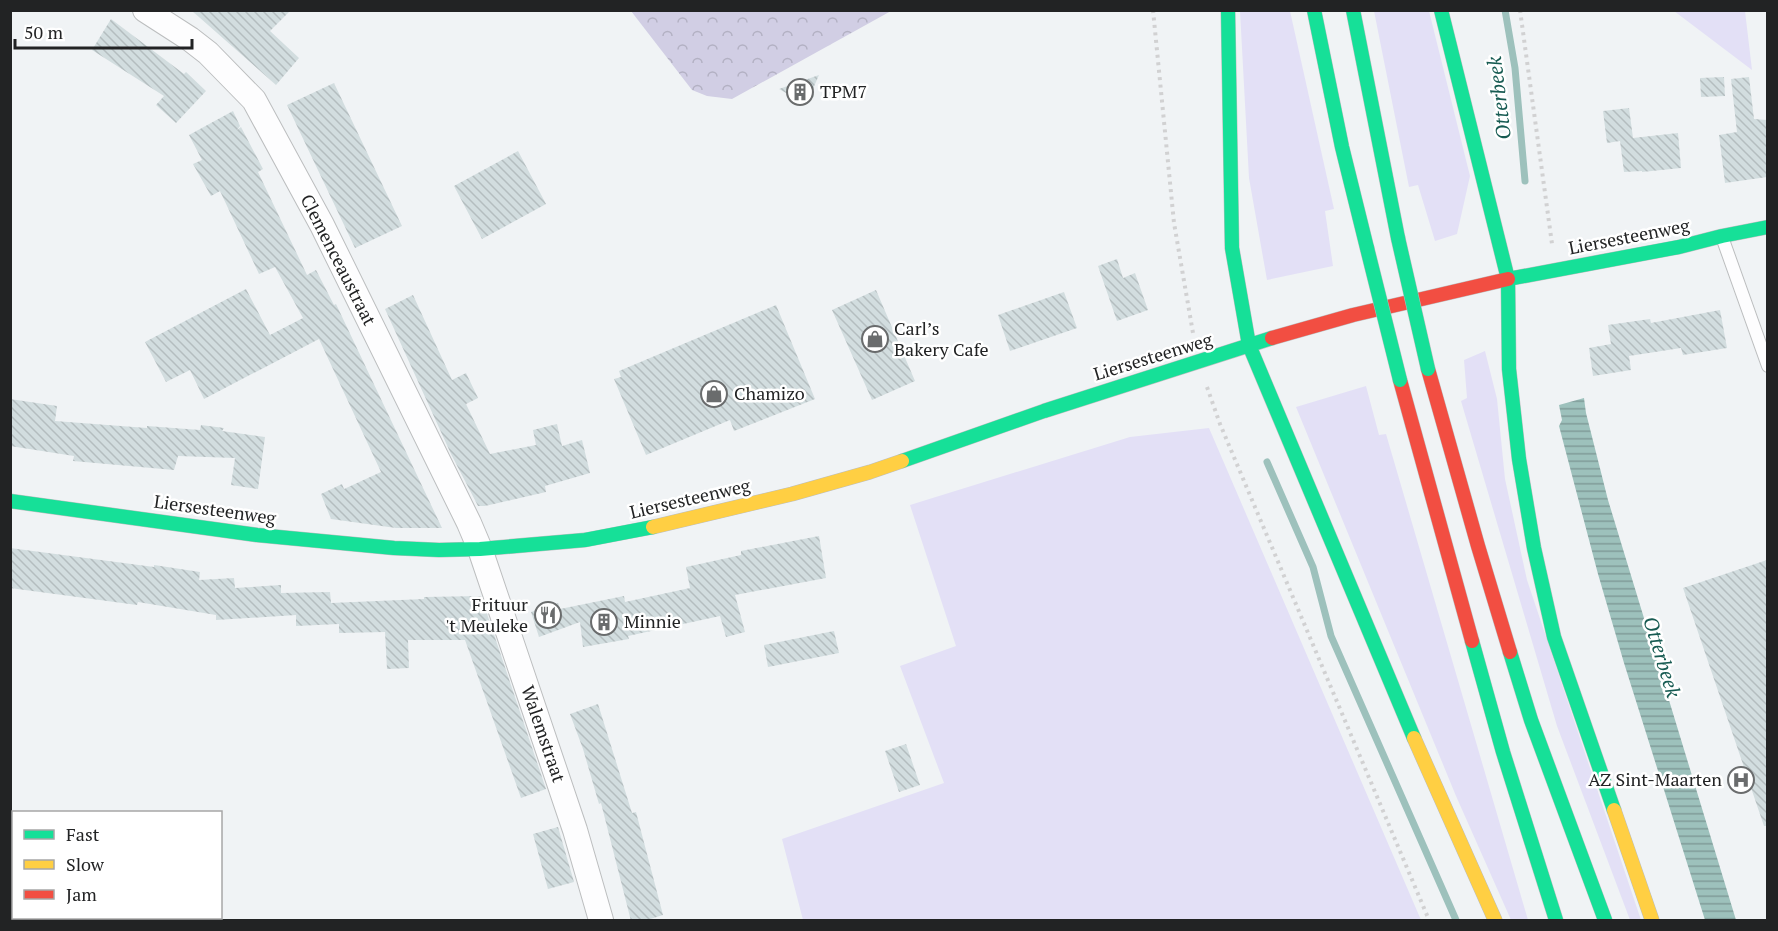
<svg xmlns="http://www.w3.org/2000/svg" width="1778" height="931" font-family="'PT Serif',serif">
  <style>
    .green { fill: #e3e0f6 }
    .forest { fill: url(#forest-crowns) }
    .water { fill: url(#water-rules) }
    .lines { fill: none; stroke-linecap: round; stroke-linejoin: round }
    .stream { stroke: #9dc1bc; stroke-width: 7 }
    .building { fill: url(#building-back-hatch) }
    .lane-casing { stroke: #bcbebf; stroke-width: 14 }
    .street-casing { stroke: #bcbebf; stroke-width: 26 }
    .fast-casing { stroke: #bcbebf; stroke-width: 15 }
    .slow-casing { stroke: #bcbebf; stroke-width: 15 }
    .jam-casing { stroke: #bcbebf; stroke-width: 15 }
    .path { stroke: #d1d1d2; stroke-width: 4; stroke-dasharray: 3 4.5; stroke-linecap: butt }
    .lane { stroke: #fdfdfe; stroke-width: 12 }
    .street { stroke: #fdfdfe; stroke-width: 24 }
    .fast { stroke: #16e098; stroke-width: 14 }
    .slow { stroke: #ffcf43; stroke-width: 14 }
    .jam { stroke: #f24e42; stroke-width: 14 }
    .fast-bridge-casing { stroke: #bcbebf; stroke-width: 15; stroke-linecap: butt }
    .fast-bridge { stroke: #16e098; stroke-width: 14 }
    .labels { text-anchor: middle; stroke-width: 5; stroke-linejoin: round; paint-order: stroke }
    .poi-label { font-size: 18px; fill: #222324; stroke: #fff; text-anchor: start }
    .street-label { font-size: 18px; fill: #222324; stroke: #fff }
    .water-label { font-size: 20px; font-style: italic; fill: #175b52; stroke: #fff }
  </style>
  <defs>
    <pattern id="forest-crowns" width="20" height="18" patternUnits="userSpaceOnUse" patternTransform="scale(1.5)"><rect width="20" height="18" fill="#d1cee4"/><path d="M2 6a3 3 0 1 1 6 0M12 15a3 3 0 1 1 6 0" fill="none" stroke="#b3b1c3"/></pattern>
    <pattern id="water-rules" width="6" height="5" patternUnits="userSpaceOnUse" patternTransform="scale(1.5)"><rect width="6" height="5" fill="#9dc1bc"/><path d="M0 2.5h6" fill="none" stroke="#809c99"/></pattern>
    <pattern id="building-back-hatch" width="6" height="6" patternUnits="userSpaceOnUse" patternTransform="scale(1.5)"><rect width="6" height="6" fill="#d2dddf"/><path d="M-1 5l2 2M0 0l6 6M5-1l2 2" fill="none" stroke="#b4bdbf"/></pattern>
  </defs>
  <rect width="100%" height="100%" fill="#f0f3f5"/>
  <path class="green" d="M 1240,11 L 1290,11 L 1334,209 L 1325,211 L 1333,266 L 1267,280 L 1249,178 Z
    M 1374,11 L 1429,11 L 1470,176 L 1457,234 L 1435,241 L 1418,185 L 1409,187 Z
    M 1674,11 L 1745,11 L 1752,70 Z
    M 1485,351 L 1497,399 L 1505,479 L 1527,580 L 1641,920 L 1630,920 L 1557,726 L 1461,401 L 1467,398 L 1464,360 Z
    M 1366,386 L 1379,435 L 1386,434 L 1528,920 L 1511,920 L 1456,796 L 1296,407 Z
    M 1209,428 L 1421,920 L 803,920 L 782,839 L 944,783 L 900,666 L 956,646 L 910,505 L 1130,437 Z"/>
  <path class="forest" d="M 631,11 L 891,11 L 732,99 L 707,96 L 692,90 Z"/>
  <path class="water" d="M 1584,398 L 1586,413 L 1608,500 L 1736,920 L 1705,920 L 1624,663 L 1598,574 L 1559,426 L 1562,420 L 1559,405 Z"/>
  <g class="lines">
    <path class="stream" d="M 1505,10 L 1515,68 L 1525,181
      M 1267,462 L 1313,567 L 1331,636 L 1456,920"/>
  </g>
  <path class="building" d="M 191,10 L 291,10 L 270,31 L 299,58 L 276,85 Z
    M 111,19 L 184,74 L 186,72 L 206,91 L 176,123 L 156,105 L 164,96 L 92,50 Z
    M 819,75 L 812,91 L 814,97 L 796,104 L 793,97 L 779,89 Z
    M 1724,77 L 1725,96 L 1701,97 L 1700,78 Z
    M 1749,77 L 1754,119 L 1767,120 L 1767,177 L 1725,183 L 1719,135 L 1737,132 L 1731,79 Z
    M 334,83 L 402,226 L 355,248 L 287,105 Z
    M 1629,108 L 1633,138 L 1678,133 L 1681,168 L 1642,172 L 1642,171 L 1624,172 L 1620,141 L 1607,143 L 1603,111 Z
    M 233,111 L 240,126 L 237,130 L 241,127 L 263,169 L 258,172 L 307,275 L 316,270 L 334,305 L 336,304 L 442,528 L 396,528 L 331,519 L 321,494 L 342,484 L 344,489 L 381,472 L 319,339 L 204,399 L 190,370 L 166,382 L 145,342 L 246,289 L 270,335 L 303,318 L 275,267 L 259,274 L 220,191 L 211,196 L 193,164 L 202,160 L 189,135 Z
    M 518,151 L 546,204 L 482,239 L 454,186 Z
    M 1117,259 L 1123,278 L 1135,273 L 1148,310 L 1117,321 L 1098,266 Z
    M 876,290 L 915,381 L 872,400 L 832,310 Z
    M 1064,292 L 1077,328 L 1010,351 L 998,315 Z
    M 413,295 L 452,380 L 466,373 L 478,398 L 466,404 L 490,454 L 536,445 L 533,430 L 557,424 L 562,446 L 582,440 L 590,473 L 545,486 L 546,492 L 485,506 L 478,506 L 451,454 L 385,309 Z
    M 776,305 L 815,399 L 734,431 L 730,420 L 646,455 L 614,379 L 621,377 L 619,371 Z
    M 1720,310 L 1727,348 L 1683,355 L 1681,348 L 1629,356 L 1631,370 L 1593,376 L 1589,348 L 1611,344 L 1608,325 L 1650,319 L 1651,323 Z
    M 10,399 L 57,406 L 55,421 L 147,428 L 147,426 L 200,430 L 201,425 L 224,428 L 222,431 L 265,437 L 258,489 L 231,485 L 235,458 L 178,456 L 174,470 L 73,461 L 74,456 L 10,446 Z
    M 819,536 L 826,578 L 735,595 L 745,632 L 726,637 L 720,616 L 628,636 L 629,639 L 583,647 L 580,622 L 539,637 L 531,612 L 558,603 L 560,609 L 624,596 L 625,602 L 690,588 L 686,567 L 741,555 L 741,551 Z
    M 10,548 L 154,567 L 154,565 L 200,572 L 199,580 L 234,578 L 235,588 L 281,585 L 281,593 L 330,592 L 331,603 L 424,599 L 424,597 L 481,596 L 546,789 L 521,798 L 465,640 L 408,640 L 409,668 L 387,669 L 385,632 L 339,633 L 339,624 L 296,626 L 296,615 L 216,620 L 216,615 L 138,602 L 137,605 L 10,588 Z
    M 1767,560 L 1767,826 L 1764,826 L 1683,588 Z
    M 834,631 L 839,653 L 768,667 L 764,645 Z
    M 598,704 L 632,813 L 636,812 L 663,915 L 644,921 L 631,921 L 601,803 L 599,804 L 583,749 L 570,714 Z
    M 906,744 L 920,785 L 899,792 L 885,751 Z
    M 558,827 L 574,882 L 548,889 L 533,834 Z"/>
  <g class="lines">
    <defs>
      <path id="lane" d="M 1722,237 L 1768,366"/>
      <path id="street" d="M 145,10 L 190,39 L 208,53 L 254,100 L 322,225 L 469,523 L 480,549 L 575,830 L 601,920"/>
      <path id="fast" d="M 1228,10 L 1232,248 L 1249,345 L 1414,738
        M 1314,10 L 1342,147 L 1367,248
        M 1353,10 L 1398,238
        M 1441,10 L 1508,279 L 1509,369 L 1519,459 L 1534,548 L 1554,637 L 1614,810
        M 1508,279 L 1679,247 L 1722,236 L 1768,227
        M 902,461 L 1044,411 L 1272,338
        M 10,501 L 257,535 L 394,548 L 439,550 L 480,549 L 585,540 L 653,527
        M 1472,641 L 1503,752 L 1556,920
        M 1510,652 L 1531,720 L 1605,920"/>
      <path id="slow" d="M 653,527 L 792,494 L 870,472 L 902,461
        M 1414,738 L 1495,920
        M 1614,810 L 1652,920"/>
      <path id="jam" d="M 1272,338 L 1353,315 L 1508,279
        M 1428,369 L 1478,546 L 1510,652
        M 1400,380 L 1472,641"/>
    </defs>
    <use href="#lane" class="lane-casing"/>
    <use href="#street" class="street-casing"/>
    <use href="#fast" class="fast-casing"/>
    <use href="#slow" class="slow-casing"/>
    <use href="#jam" class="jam-casing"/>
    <path class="path" d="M 1153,10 L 1174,223 L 1193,333
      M 1520,10 L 1552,244
      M 1207,387 L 1220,424 L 1429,920"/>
    <use href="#lane" class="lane"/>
    <use href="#street" class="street"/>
    <use href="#fast" class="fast"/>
    <use href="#slow" class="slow"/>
    <use href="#jam" class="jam"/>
    <defs>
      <path id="fast-bridge" d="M 1398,238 L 1428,369
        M 1367,248 L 1400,380"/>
    </defs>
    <use href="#fast-bridge" class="fast-bridge-casing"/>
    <use href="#fast-bridge" class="fast-bridge"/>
  </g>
  <defs>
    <symbol id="building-ring" viewBox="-11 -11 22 22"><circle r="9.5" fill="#fff" stroke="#6a6c6d" stroke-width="1.5"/><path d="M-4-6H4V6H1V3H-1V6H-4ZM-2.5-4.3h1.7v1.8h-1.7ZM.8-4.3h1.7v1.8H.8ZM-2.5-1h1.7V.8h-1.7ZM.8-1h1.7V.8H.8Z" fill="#6a6c6d"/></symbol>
    <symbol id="shop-ring" viewBox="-11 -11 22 22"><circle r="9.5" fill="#fff" stroke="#6a6c6d" stroke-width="1.5"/><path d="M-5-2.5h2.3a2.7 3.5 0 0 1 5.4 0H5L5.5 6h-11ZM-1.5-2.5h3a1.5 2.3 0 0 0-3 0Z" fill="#6a6c6d"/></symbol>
    <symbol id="restaurant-ring" viewBox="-11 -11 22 22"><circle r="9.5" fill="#fff" stroke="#6a6c6d" stroke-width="1.5"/><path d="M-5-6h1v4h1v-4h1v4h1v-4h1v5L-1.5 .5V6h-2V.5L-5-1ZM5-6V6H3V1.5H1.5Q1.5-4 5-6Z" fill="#6a6c6d"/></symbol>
    <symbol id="hospital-ring" viewBox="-11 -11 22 22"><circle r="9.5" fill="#fff" stroke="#6a6c6d" stroke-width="1.5"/><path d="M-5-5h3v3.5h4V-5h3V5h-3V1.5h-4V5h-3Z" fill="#6a6c6d"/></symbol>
  </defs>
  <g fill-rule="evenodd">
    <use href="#building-ring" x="785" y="77" width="30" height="30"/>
    <use href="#shop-ring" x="860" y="324" width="30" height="30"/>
    <use href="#shop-ring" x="699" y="379" width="30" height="30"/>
    <use href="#restaurant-ring" x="533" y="600" width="30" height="30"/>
    <use href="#building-ring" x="589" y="607" width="30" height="30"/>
    <use href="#hospital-ring" x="1726" y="765" width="30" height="30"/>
  </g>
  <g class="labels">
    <g class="poi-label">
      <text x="820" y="98">TPM7</text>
      <text x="894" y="335">Carl’s<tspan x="894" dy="21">Bakery Cafe</tspan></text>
      <text x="734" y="400">Chamizo</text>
      <text x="528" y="611" text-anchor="end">Frituur<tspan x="528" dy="21">'t Meuleke</tspan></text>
      <text x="624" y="628">Minnie</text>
      <text x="1722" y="786" text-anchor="end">AZ Sint-Maarten</text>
    </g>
    <g class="street-label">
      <text transform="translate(1629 237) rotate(-11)" y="6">Liersesteenweg</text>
      <text transform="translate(338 260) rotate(63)" y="6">Clemenceaustraat</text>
      <text transform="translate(1153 357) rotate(-17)" y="6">Liersesteenweg</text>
      <text transform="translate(690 499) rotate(-13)" y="6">Liersesteenweg</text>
      <text transform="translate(215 510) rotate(8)" y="6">Liersesteenweg</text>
      <text transform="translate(543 734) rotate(71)" y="6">Walemstraat</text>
    </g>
    <g class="water-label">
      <text transform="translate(1499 98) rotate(-97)" y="7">Otterbeek</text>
      <text transform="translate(1662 657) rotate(73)" y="7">Otterbeek</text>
    </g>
  </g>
  <rect width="1778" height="931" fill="none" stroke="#222324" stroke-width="24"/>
  <rect x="12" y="811" width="210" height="108" fill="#ffffff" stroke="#a7a7a7" stroke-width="1.5"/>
  <rect x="24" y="830" width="30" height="9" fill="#16e098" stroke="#a7a7a7" stroke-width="1.5"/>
  <text x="66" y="841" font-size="18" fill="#222324">Fast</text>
  <rect x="24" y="860" width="30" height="9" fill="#ffcf43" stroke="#a7a7a7" stroke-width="1.5"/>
  <text x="66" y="871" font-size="18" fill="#222324">Slow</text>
  <rect x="24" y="890" width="30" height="9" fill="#f24e42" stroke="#a7a7a7" stroke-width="1.5"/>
  <text x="66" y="901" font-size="18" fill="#222324">Jam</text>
  <path d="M15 39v9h177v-9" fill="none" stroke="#222324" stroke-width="3"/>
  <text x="24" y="39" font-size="18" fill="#222324" stroke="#ffffff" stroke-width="4.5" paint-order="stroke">50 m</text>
</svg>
